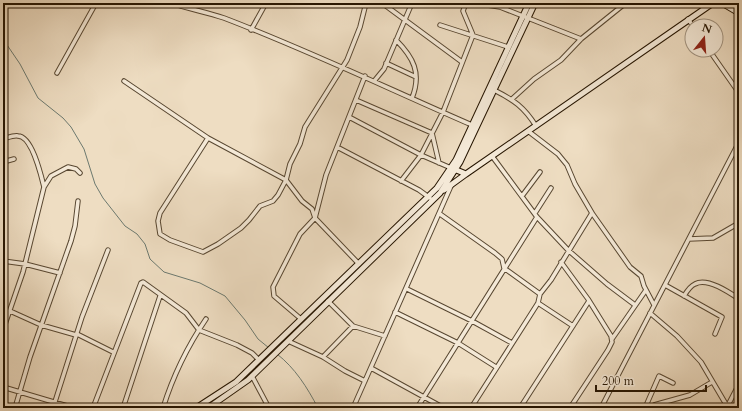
<svg xmlns="http://www.w3.org/2000/svg" width="742" height="411" font-family="Cardo,serif">
  <style>
    .lines { fill: none; stroke-linecap: round; stroke-linejoin: round }
    .stream { stroke: #6c796f; stroke-width: 1 }
    .street-casing { stroke: #584731; stroke-width: 5.5 }
    .secondary-casing { stroke: #261501; stroke-width: 7 }
    .street { stroke: #f4e9d7; stroke-width: 3.5 }
    .secondary { stroke: #f4e9d7; stroke-width: 5 }
  </style>
  <rect width="100%" height="100%" fill="#eeddc2"/>
  <filter id="stains"><feTurbulence type="fractalNoise" baseFrequency=".005" numOctaves="4"/><feColorMatrix values="0 0 0 0 .2 0 0 0 0 .09 0 0 0 0 .02 0 0 0 .5 -.17"/></filter>
  <radialGradient id="worn" r=".72"><stop offset=".6" stop-color="#630" stop-opacity="0"/><stop offset="1" stop-color="#630" stop-opacity=".3"/></radialGradient>
  <g class="lines">
    <path class="stream" d="M 3,39 L 20,64 L 38,98 L 63,118 L 71,127 L 84,149 L 95,184 L 103,198 L 125,226 L 137,234 L 145,244 L 150,259 L 164,272 L 200,283 L 225,296 L 245,320 L 258,339 L 269,348
      M 277,354 C 295,368 307,387 318,408"/>
    <defs>
      <path id="street" d="M 171,3 C 189,9 206,12 224,18 C 308,50 389,89 472,125
        M 382,3 L 462,62
        M 475,3 L 500,7 L 581,39
        M 688,19 L 693,26
        M 440,25 L 508,47
        M 251,30 L 266,3
        M 396,40 C 413,57 422,73 412,98
        M 709,50 L 739,93
        M 386,63 L 416,77
        M 57,73 L 96,3
        M 375,80 L 384,69 L 412,3
        M 124,81 L 208,138 L 286,180 L 302,201 L 312,209 L 315,218 L 359,264
        M 494,90 C 514,100 524,107 536,126
        M 512,99 L 534,79 L 561,60 L 581,39 L 622,6 L 623,3
        M 356,100 L 432,133 L 439,163
        M 349,117 L 421,155 L 451,168
        M 528,131 L 558,154 L 567,165 L 575,184 L 592,213
        M 208,138 L 160,213 L 158,221 L 160,234 L 170,240 L 203,252 L 218,244 L 241,228 L 249,220 L 260,206 L 273,201 L 278,195 L 286,180 L 290,164 L 300,144 L 305,127 L 347,60 L 360,27 L 366,3
        M 3,139 C 7,138 14,135 18,136 C 32,136 41,175 44,187
        M 337,147 L 419,190 L 430,198
        M 492,156 L 537,217 L 568,250 L 607,284 L 635,305
        M 3,162 L 14,159
        M 401,181 L 421,155 L 443,112 L 473,35 L 463,11 L 466,3
        M 522,196 L 540,172
        M 535,213 L 551,188
        M 440,214 L 495,253 L 502,259 L 504,268 L 540,294
        M 689,239 L 713,238 L 739,223
        M 3,261 L 25,264 L 60,273
        M 561,262 L 588,299 L 611,336 L 612,342 L 608,350 L 570,408
        M 665,285 L 722,317 L 715,334
        M 407,289 L 472,321 L 512,343
        M 684,296 C 687,291 690,286 695,284 C 707,277 729,292 739,299
        M 328,301 L 353,326
        M 538,303 L 573,326
        M 10,311 L 41,325 L 76,335
        M 395,312 L 458,343 L 496,367
        M 650,313 L 677,336 L 701,362 L 727,406
        M 301,319 L 274,296 L 273,287 L 300,234 L 315,218 L 326,175 L 365,76
        M 3,330 L 23,272 L 44,187 L 51,176 L 68,167 L 76,169 L 80,173
        M 77,334 L 113,352
        M 612,339 L 646,290
        M 288,341 L 323,357 L 345,371 L 365,381
        M 323,357 L 353,326 L 385,336
        M 371,368 L 444,408
        M 252,376 L 269,408
        M 3,387 L 74,408
        M 727,407 L 739,384
        M 15,408 L 30,357 L 71,241 L 75,226 L 78,201
        M 53,408 L 82,317 L 108,250
        M 93,408 L 141,283 L 143,282 L 186,313 L 199,330 L 237,345 L 252,353 L 259,360
        M 123,408 L 160,296
        M 163,408 C 173,376 187,347 206,319
        M 353,408 L 451,186
        M 417,408 L 537,217
        M 471,408 L 538,303 L 540,294 L 551,280 L 592,213 L 630,267 L 641,276 L 644,286 L 654,305
        M 520,408 L 589,301
        M 601,408 L 739,142
        M 645,408 L 659,376 L 673,383
        M 649,408 L 654,405 L 690,395 L 712,382"/>
      <path id="secondary" d="M 722,3 L 739,13
        M 454,169 L 466,174 L 713,3
        M 444,190 L 466,174
        M 196,408 L 236,382 L 437,188 L 456,160 L 529,3
        M 208,408 L 248,380 L 440,193 L 460,162 L 535,3"/>
    </defs>
    <use href="#street" class="street-casing"/>
    <use href="#secondary" class="secondary-casing"/>
    <use href="#street" class="street"/>
    <use href="#secondary" class="secondary"/>
  </g>
  <rect width="742" height="411" fill="none" stroke="#eeddc2" stroke-width="16"/>
  <rect x="4" y="4" width="734" height="403" fill="none" stroke="#261501" stroke-width="2"/>
  <rect x="8" y="8" width="726" height="395" fill="none" stroke="#261501"/>
  <g transform="translate(704 38) rotate(17)"><circle r="19" fill="#f4e9d7" stroke="#a29481"/>
  <path d="M0-3L7 15L0 10L-7 15Z" fill="#8f2418"/>
  <text y="-6" font-size="11" font-weight="bold" text-anchor="middle" fill="#261501">N</text>
  </g>
  <path d="M596 385v6h110v-6" fill="none" stroke="#261501" stroke-width="2"/>
  <text x="602" y="385" font-size="12" fill="#261501" stroke="#f4e9d7" stroke-width="3" paint-order="stroke">200 m</text>
  <rect width="100%" height="100%" filter="url(#stains)"/>
  <rect width="100%" height="100%" fill="url(#worn)"/>
</svg>
